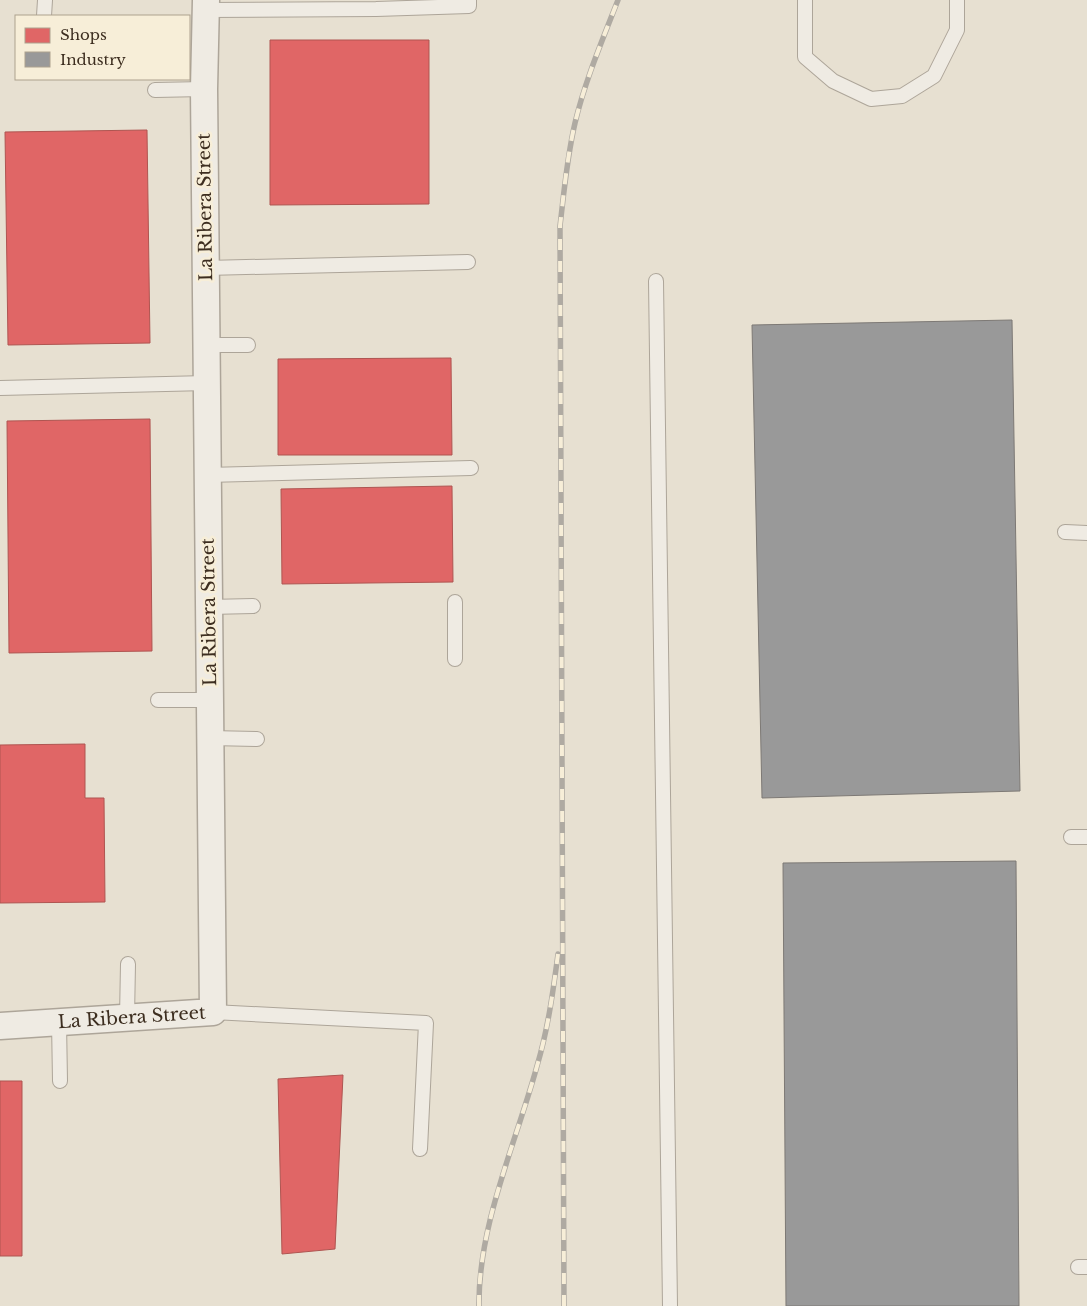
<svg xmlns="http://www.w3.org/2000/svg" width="1087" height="1306" font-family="'Libre Baskerville',serif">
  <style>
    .shops { fill: #e06666; stroke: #af5551 }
    .industry { fill: #999; stroke: #7d7975 }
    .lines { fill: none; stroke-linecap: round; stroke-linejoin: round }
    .lane-casing { stroke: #ada599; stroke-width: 16 }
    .street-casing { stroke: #ada599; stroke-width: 29 }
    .lane { stroke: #efebe3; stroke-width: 14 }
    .street { stroke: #efebe3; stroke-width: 26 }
    .rail-casing { stroke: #afaaa2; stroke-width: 5.5 }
    .rail { stroke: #f7eed8; stroke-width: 4; stroke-dasharray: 11; stroke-linecap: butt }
    .labels { text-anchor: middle; stroke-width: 5; stroke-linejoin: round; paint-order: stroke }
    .street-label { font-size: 18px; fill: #3d2e20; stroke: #f7eed8 }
  </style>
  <rect width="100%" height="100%" fill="#e7e0d1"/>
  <path class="shops" d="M 270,40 L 429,40 L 429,204 L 270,205 Z
    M 147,130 L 150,343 L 8,345 L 5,132 Z
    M 451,358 L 452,455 L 278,455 L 278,359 Z
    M 150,419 L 152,651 L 9,653 L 7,421 Z
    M 452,486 L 453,582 L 282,584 L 281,489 Z
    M 85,744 L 85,798 L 104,798 L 105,902 L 0,903 L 0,745 Z
    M 343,1075 L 335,1249 L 282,1254 L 278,1079 Z
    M 0,1081 L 22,1081 L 22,1256 L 0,1256 Z"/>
  <path class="industry" d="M 1012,320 L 1020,791 L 762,798 L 752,325 Z
    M 1016,861 L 1019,1306 L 786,1306 L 783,863 Z"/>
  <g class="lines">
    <defs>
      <path id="lane" d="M 805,0 L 805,57 L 833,81 L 871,99 L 902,96 L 934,76 L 957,30 L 957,0
        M 205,10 L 376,9 L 469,6 L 469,0
        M 44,16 L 45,0
        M 155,90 L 204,89
        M 206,268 L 468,262
        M 656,281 L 670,1306
        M 206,345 L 248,345
        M 0,388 L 207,383
        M 207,475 L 471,468
        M 1065,532 L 1087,533
        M 455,602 L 455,659
        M 209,607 L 253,606
        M 158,700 L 210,700
        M 210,738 L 257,739
        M 1071,837 L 1087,837
        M 213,1012 L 426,1023 L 420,1149
        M 127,1017 L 128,964
        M 59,1022 L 60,1081
        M 1078,1267 L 1087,1267"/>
      <g id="street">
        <path id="s1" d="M 0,1026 L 213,1012 L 204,89 L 206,0"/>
      </g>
    </defs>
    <use href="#lane" class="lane-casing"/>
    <use href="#street" class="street-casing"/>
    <use href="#lane" class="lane"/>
    <use href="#street" class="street"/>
    <defs>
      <path id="rail" d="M 479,1306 C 478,1225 516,1143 537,1066 C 548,1029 553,992 558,954
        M 564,1306 L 560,226 C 564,192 567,157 575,123 C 585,81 602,41 618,0"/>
    </defs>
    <use href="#rail" class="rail-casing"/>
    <use href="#rail" class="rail"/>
  </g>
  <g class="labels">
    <g class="street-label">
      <text transform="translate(205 207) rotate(-91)" y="6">La Ribera Street</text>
      <text transform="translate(209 612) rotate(-91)" y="6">La Ribera Street</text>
      <text dy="6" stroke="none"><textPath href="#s1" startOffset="132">La Ribera Street</textPath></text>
    </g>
  </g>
  <rect x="15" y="15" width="175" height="65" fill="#f7eed8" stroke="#ada18e"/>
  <rect x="25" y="28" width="25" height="15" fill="#e06666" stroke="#ada18e"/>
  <text x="60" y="40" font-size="15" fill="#3d2e20">Shops</text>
  <rect x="25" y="52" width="25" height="15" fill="#999999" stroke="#ada18e"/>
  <text x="60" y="65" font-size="15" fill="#3d2e20">Industry</text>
</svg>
